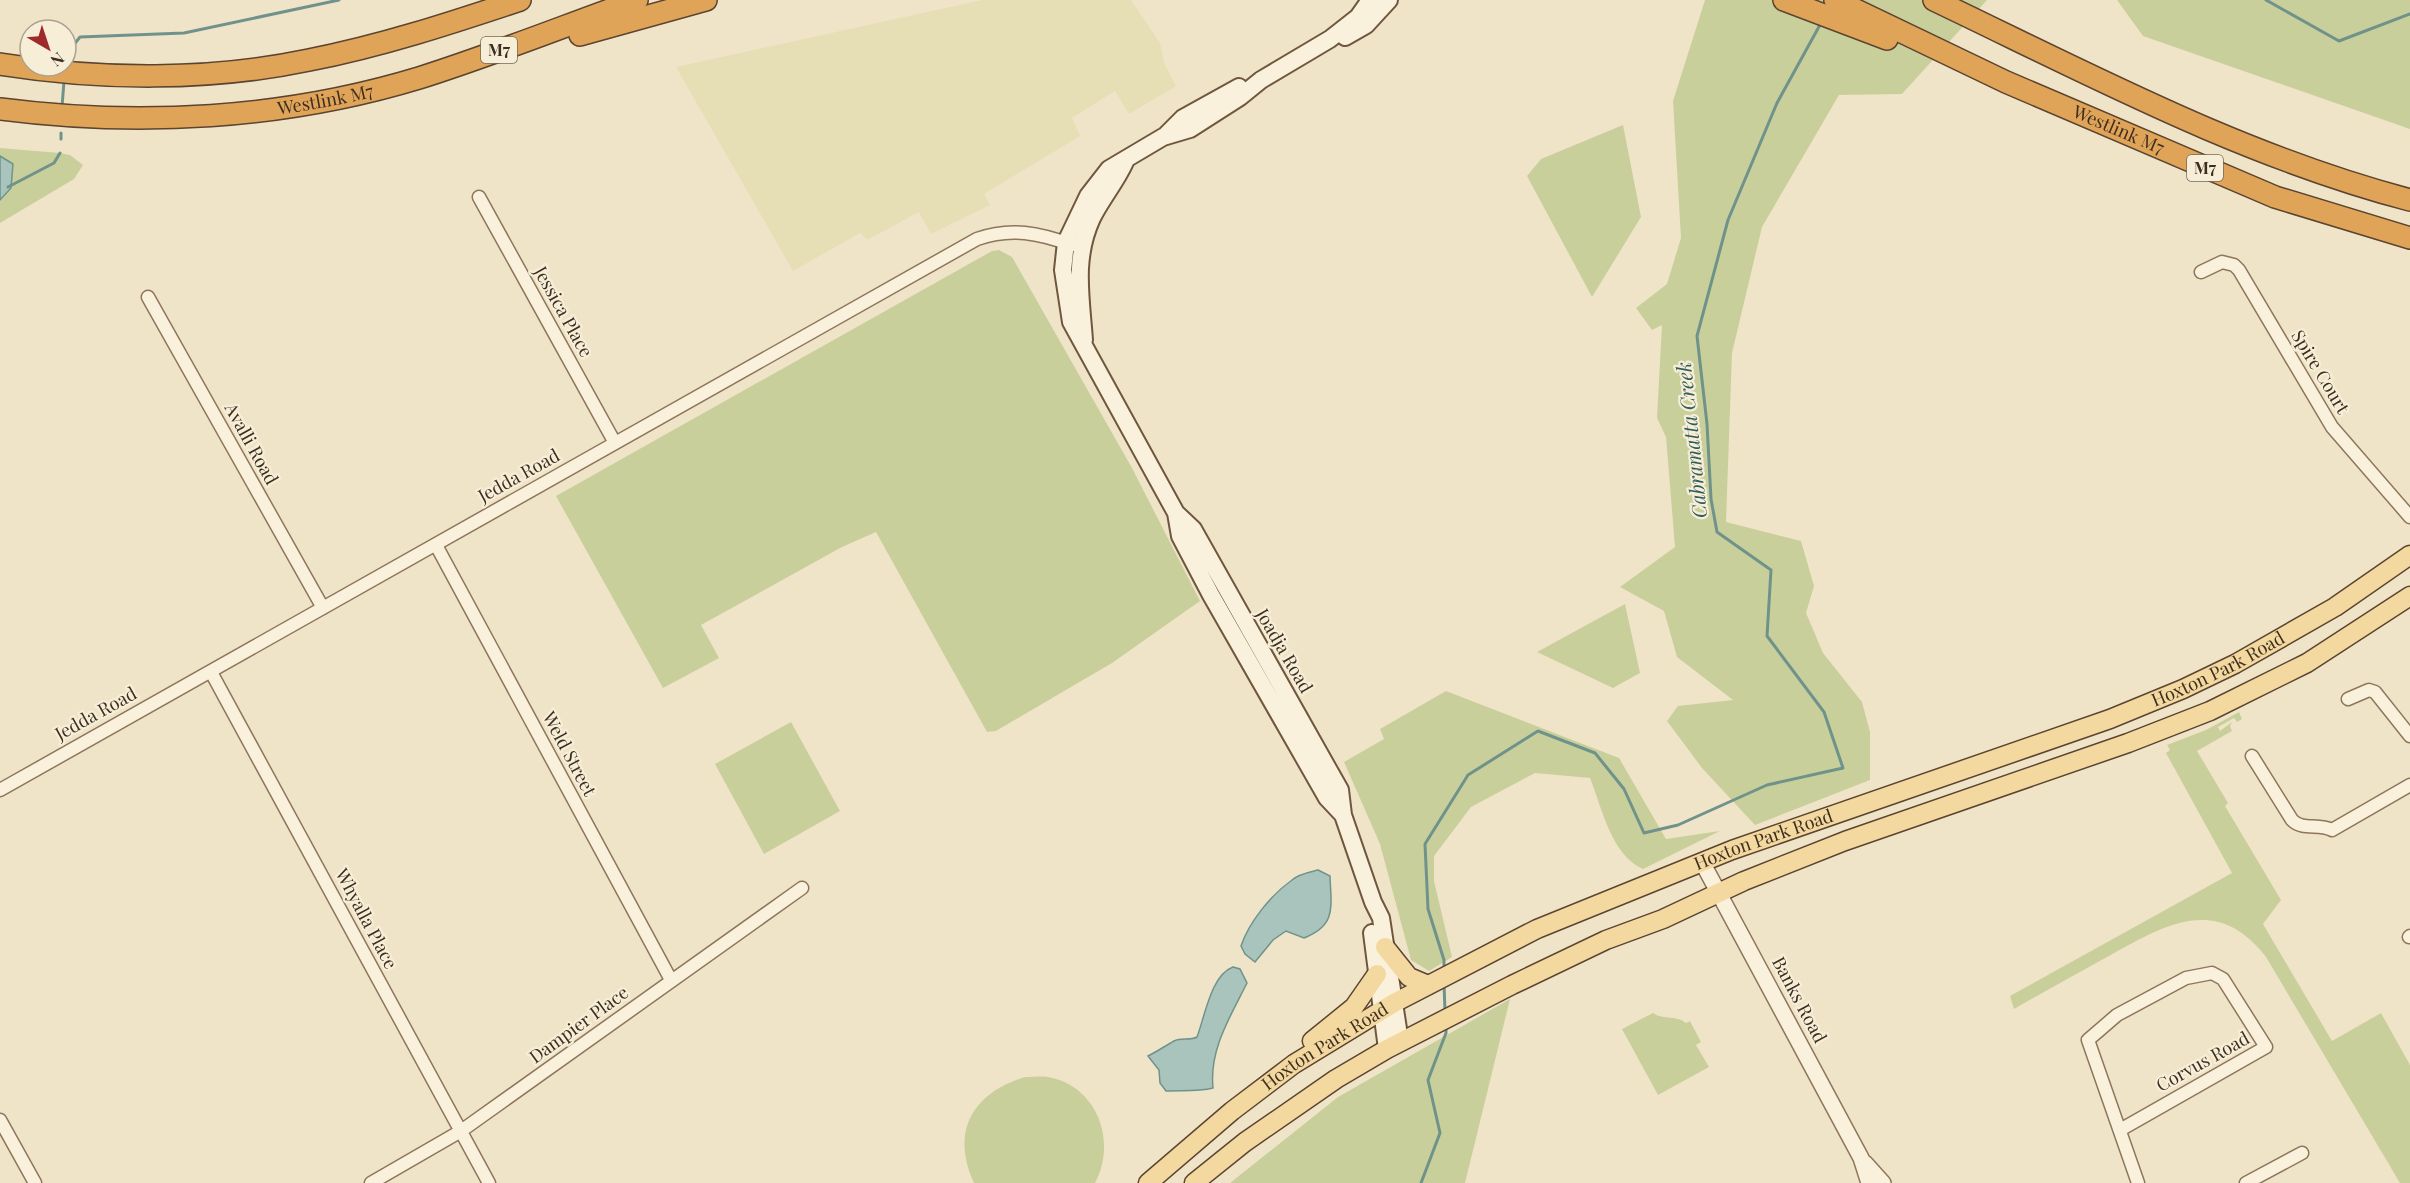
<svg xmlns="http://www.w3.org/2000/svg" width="2410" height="1183" font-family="'Playfair Display',serif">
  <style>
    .farmland { fill: #e6deb5 }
    .green { fill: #c9cf9b }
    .water { fill: #a9c4bc; stroke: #6f938a; stroke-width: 1.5 }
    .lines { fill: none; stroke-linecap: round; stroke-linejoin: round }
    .stream { stroke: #6f938a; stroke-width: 3 }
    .minor-casing { stroke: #8d765c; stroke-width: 15 }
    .tertiary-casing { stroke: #8d765c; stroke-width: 18 }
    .secondary-casing { stroke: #6f573f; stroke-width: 20 }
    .primary-casing { stroke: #5b4430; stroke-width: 21 }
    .motorway-casing { stroke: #5b4430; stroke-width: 24 }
    .minor { stroke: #faf1dc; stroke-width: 12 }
    .tertiary { stroke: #faf1dc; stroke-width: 15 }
    .secondary { stroke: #faf1dc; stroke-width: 16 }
    .primary { stroke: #f3d9a0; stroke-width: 18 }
    .motorway { stroke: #e0a458; stroke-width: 21 }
    .labels { text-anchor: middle; stroke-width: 4.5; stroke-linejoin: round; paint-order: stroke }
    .shield { fill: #f7eed8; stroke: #756857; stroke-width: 1.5 }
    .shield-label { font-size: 16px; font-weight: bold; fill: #3d2e20 }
    .street-label { font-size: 18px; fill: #3d2e20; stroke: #f7eed8 }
    .water-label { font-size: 20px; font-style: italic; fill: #2f5d5a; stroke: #f7eed8 }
  </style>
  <rect width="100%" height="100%" fill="#f0e4c8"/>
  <path class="farmland" d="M 982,0 L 1131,0 L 1160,43 L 1164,63 L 1176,86 L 1129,114 L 1115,91 L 1072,118 L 1080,136 L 984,194 L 990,205 L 931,234 L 919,212 L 867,240 L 860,233 L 793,271 L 676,67 Z"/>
  <path class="green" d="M 1705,0 L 1987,0 L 1902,94 L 1839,95 L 1762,227 L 1732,353 L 1726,522 L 1801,541 L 1814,586 L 1806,613 L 1823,653 L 1862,702 L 1870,732 L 1870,780 L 1755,825 L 1702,768 L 1667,721 L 1678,706 L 1733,700 L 1677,657 L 1664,611 L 1620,587 L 1675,547 L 1666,437 L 1657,418 L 1662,325 L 1652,330 L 1636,308 L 1667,284 L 1681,238 L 1673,101 Z
    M 2117,0 L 2410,0 L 2410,129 L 2143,36 Z
    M 1623,125 L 1641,217 L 1592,297 L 1527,176 L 1541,159 Z
    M 0,148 L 60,153 L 70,155 L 83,165 L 74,179 L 0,223 Z
    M 999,250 L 1012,257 L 1132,468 L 1200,601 L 1112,663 L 996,731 L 987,732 L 876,532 L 842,547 L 701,625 L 719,658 L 663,688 L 556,496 L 992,251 Z
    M 1625,604 L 1640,673 L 1613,688 L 1537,652 Z
    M 1446,691 L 1619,758 L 1666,839 L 1720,831 L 1643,869 C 1611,855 1602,808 1590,778 L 1535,773 L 1471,807 L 1434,856 L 1434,881 L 1452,957 L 1429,971 L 1411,960 L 1380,844 L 1344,762 L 1384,739 L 1380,729 Z
    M 2239,712 L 2242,719 L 2237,722 L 2234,718 L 2218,727 L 2220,731 L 2232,722 L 2230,726 L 2232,731 L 2197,751 L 2228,803 L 2225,806 L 2281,900 L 2263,924 L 2332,1041 L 2381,1013 L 2410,1065 L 2410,1183 L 2400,1183 L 2266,957 C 2216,893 2165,925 2107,957 C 2076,974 2045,991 2014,1009 L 2010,996 L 2232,873 L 2166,753 L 2170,750 L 2167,745 L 2206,730 Z
    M 791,722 L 840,811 L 764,854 L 715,764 Z
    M 1510,999 L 1465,1183 L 1230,1183 L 1338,1097 Z
    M 1653,1013 C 1663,1020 1677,1015 1686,1023 L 1690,1021 L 1701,1042 L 1696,1045 L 1709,1067 L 1658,1095 L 1622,1029 Z
    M 1025,1077 C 1032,1077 1041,1076 1048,1077 C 1098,1086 1117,1142 1095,1183 L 974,1183 C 950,1131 973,1093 1025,1077 Z"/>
  <path class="water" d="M 0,156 L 13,164 L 11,188 L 0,200 Z
    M 1318,870 L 1330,876 C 1331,907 1337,925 1304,938 L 1286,931 L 1273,940 L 1255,962 L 1245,954 L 1241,946 C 1249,922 1271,895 1292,880 C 1298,874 1310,872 1318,870 Z
    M 1233,967 L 1240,969 L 1247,983 C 1230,1017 1209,1050 1213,1088 C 1197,1092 1182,1090 1166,1091 L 1160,1083 L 1159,1070 L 1148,1056 C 1158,1051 1165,1046 1174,1041 C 1181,1037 1190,1041 1197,1037 C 1205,1016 1211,975 1233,967 Z"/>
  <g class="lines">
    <path class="stream" d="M 2266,0 L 2339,41 L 2410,14
      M 66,65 L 68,52 L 80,37 L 184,33 L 339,0
      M 62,107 L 64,81
      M 61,139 L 61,133
      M 8,187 L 54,163 L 60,153
      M 1444,969 L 1444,960 L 1428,909 L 1425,844 L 1468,775 L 1538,731 L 1595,753 L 1624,789 L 1644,833 L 1678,825 L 1767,785 L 1843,768 L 1824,712 L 1767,636 L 1771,570 L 1717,532 L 1711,499 L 1707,424 L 1697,336 L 1728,220 L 1777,103 L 1821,23
      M 1444,984 L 1445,1011
      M 1421,1183 L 1440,1133 L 1428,1080 L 1446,1033 L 1446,1026"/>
    <defs>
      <path id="minor" d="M 479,197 L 615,443
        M 2201,272 L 2222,262 L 2234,265 L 2239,270 L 2332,427 L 2410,517
        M 148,297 L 323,608
        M 436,545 L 671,980
        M 211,672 L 489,1183
        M 2348,699 L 2369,690 L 2375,692 L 2410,736
        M 2252,756 L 2292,820 C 2303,831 2318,823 2332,830 L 2410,785
        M 0,790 L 977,239 C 1011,227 1039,233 1072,245
        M 2409,937 L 2410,936
        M 0,1120 L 35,1183
        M 2120,1130 L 2266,1047 L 2223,979 L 2212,973 L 2186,978 L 2117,1015 L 2088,1040 L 2138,1183
        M 371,1183 L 461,1131 L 802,888
        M 2246,1183 L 2302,1153"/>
      <path id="tertiary" d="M 1702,862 L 1861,1158 L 1869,1183
        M 1865,1163 L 1883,1183"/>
      <path id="secondary" d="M 1370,0 L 1358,17 L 1330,39 L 1261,80 L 1240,97 L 1190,129 L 1163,137 L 1109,169 L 1088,196 L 1066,242 L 1063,270 L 1071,322 L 1176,513 L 1193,529 L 1340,790 L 1343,815 L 1373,902 L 1381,918 L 1400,1042
        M 1345,37 L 1366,25 L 1389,0
        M 1166,135 L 1183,118 L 1239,87
        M 1084,340 C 1081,297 1073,259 1092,218 C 1102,198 1116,182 1125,162
        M 1176,513 L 1180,536 L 1211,595 L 1327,798 L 1343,815
        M 1372,933 L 1387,1049"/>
      <g id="primary">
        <path d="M 1385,947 L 1409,977 L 1428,985"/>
        <path d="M 1312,1041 L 1354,1007 L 1377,974"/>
        <path id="s1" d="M 1148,1183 L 1232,1111 L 1294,1064 L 1394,1003 L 1537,929 L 1732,850 L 2110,719 L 2183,689 L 2235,664 L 2335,607 L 2410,555"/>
        <path d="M 1194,1183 L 1245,1142 L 1336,1079 L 1387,1049 L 1512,985 L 1606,940 L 1663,919 L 1744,881 L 1845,841 L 2128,743 L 2210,711 L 2307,663 L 2410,596"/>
      </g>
      <g id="motorway">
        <path d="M 1784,0 L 1887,39"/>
        <path id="s2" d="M 1835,0 L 2006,82 L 2275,197 L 2410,238"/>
        <path d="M 1934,0 C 2089,74 2242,156 2410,200"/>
        <path d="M 580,35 L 706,0"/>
        <path d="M 0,64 C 101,80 209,81 309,60 C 381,46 451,23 520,0"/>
        <path id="s3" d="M 0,109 C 139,127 284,119 419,78 C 492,55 564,26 637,0"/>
      </g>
    </defs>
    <use href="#minor" class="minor-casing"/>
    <use href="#tertiary" class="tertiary-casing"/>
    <use href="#secondary" class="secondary-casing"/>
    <use href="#primary" class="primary-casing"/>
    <use href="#motorway" class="motorway-casing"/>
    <use href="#minor" class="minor"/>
    <use href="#tertiary" class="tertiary"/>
    <use href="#secondary" class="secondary"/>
    <use href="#primary" class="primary"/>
    <use href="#motorway" class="motorway"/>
  </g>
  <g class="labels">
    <g class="shield">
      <rect x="481" y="37" width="36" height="26" rx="4.5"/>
      <rect x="2187" y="155" width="36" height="26" rx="4.5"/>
    </g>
    <g class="shield-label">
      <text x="499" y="56">M7</text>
      <text x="2205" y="174">M7</text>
    </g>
    <g class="street-label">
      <text dy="6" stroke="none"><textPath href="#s3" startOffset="327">Westlink M7</textPath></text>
      <text dy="6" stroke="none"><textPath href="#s2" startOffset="312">Westlink M7</textPath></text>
      <text transform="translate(563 312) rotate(61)" y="6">Jessica Place</text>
      <text transform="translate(2320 372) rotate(59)" y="6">Spire Court</text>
      <text transform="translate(251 444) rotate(61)" y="6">Avalli Road</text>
      <text transform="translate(519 476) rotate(-29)" y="6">Jedda Road</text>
      <text transform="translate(1284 651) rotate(60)" y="6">Joadja Road</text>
      <text dy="6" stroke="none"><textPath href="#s1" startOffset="1196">Hoxton Park Road</textPath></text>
      <text transform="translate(96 714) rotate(-29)" y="6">Jedda Road</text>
      <text transform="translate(569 754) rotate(62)" y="6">Weld Street</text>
      <text dy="6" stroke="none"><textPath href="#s1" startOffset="710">Hoxton Park Road</textPath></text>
      <text transform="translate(366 919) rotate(62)" y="6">Whyalla Place</text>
      <text transform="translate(1799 1000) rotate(62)" y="6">Banks Road</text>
      <text transform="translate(579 1025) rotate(-36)" y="6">Dampier Place</text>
      <text dy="6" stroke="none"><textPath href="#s1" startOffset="224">Hoxton Park Road</textPath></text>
      <text transform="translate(2203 1062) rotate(-29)" y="6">Corvus Road</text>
    </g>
    <g class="water-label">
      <text transform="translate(1692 440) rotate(-96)" y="7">Cabramatta Creek</text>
    </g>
  </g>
  <g transform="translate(48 48) rotate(141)"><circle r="28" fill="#f7eed8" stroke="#ada18e" stroke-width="1.5"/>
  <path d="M0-4.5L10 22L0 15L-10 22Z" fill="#9e2a2b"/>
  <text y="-9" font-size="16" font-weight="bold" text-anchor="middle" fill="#3d2e20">N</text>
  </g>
</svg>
